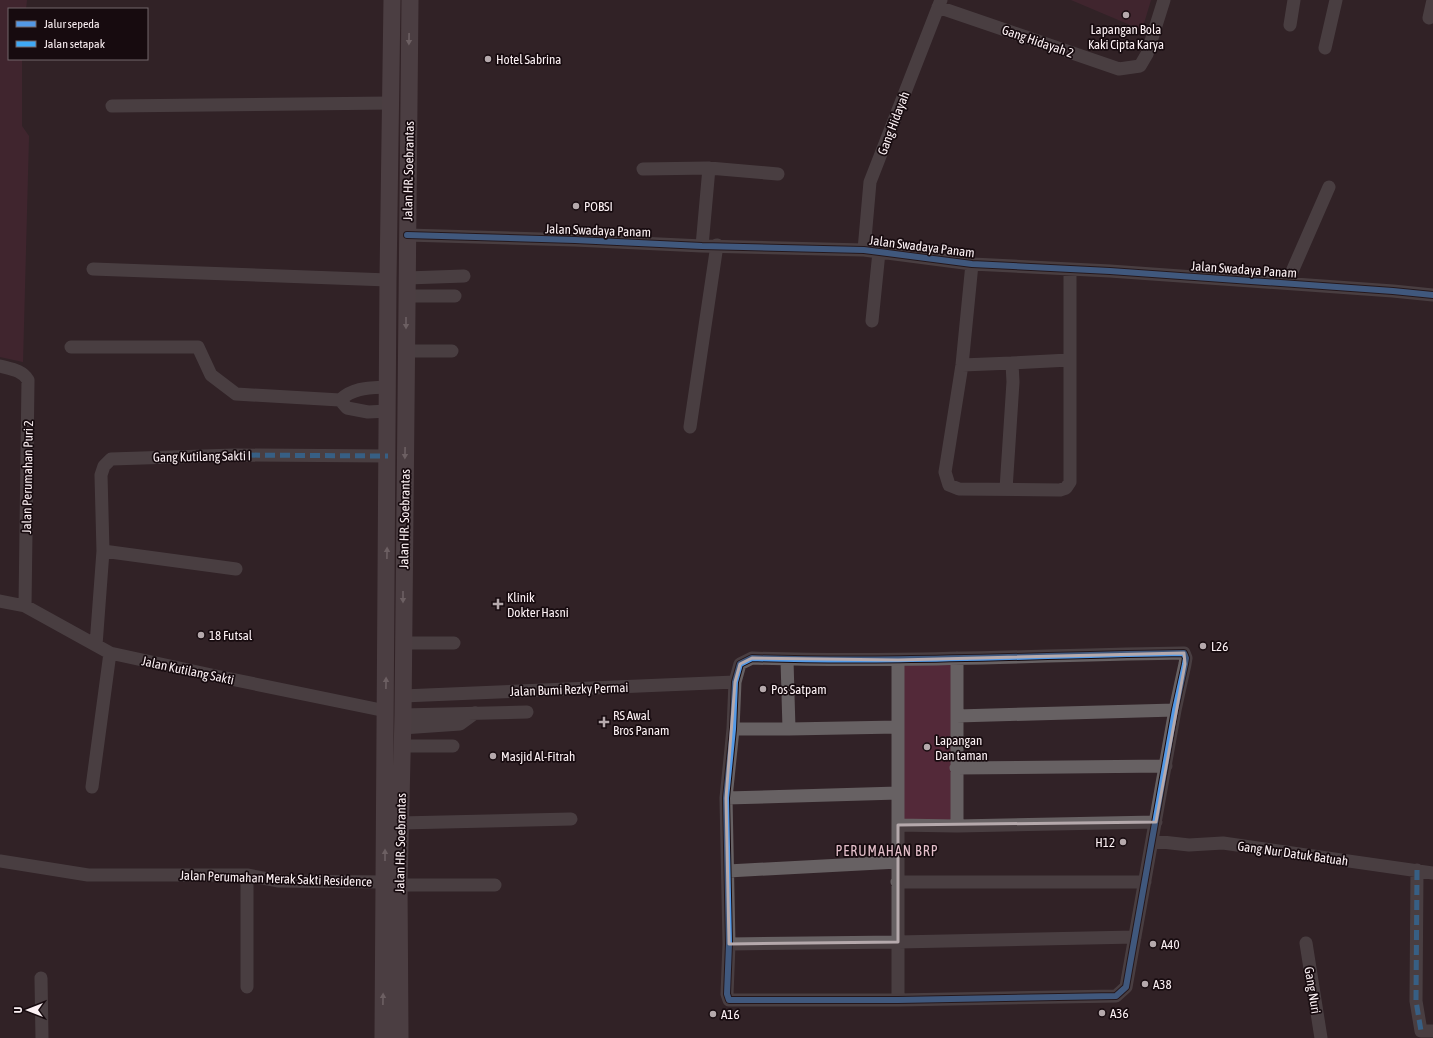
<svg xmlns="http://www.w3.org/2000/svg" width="1433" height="1038" font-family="'Asap Condensed',sans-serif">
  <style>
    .green { fill: #532939 }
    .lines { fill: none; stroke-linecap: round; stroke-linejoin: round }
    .minor { stroke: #676163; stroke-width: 13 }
    .major { stroke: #6c6164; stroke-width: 17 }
    .quiet { stroke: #3fa9f5; stroke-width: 5; stroke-dasharray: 10 5; stroke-linecap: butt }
    .cycleway-casing { stroke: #170b0f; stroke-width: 8 }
    .cycleway { stroke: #5399e6; stroke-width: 6 }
    .oneway { fill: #b4a9ac }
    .marked { fill: none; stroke: #b5a9ac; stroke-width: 3; stroke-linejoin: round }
    .poi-dot { fill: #b5a9ac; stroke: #170b0f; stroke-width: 1.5 }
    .labels { text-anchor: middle; stroke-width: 3.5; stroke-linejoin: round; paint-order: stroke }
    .poi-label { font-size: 13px; fill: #fcf1f4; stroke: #170b0f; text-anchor: start }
    .street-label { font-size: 13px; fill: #fcf1f4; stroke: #170b0f }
    .neighbourhood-label { font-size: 14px; letter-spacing: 1px; fill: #e5c0cb; stroke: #170b0f }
  </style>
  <rect width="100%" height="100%" fill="#312227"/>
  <path class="green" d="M 0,0 L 27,0 L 26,9 L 9,9 L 9,59 L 22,59 L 22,126 L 29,136 L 23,362 L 0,357 Z
    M 1071,0 L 1151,0 L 1142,30 Z
    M 957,658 L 957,826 L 898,825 L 898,660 Z"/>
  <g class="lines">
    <path class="minor" d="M 938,7 L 1119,69 L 1140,66 L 1147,54 L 1164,0
      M 1429,18 L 1433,0
      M 1290,25 L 1294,0
      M 1325,48 L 1336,0
      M 112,106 L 391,103
      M 643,169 L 709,168 L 778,174
      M 407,235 L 575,240 L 702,246 L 864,250 L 972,264 L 1110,271 L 1393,291 L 1433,295
      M 702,246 L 709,168
      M 864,250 L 870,182 L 941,0
      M 972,264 L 962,365 L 945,472 L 949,485 L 959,489 L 1060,490 L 1066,488 L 1070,482 L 1070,269
      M 93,269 L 388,280
      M 407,278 L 464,276
      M 1287,283 L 1329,187
      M 406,296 L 455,296
      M 872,321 L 879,252
      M 71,347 L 198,347 L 211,375 L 236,394 L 340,400 L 347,408 L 368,412 L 388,411
      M 406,351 L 452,351
      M 1012,363 L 1069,360
      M 962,365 L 1012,363 L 1013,382 L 1006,489
      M 0,366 C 11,369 22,370 28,380 L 25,606
      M 340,400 C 354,387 369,388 388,387
      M 690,427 L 717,245
      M 103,551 L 236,569
      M 0,601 L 25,606 L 110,653 L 216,676 L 386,711
      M 403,643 L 454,643
      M 96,645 L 103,551 L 101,475 L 104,466 L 111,459 L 235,455 L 388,456
      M 1184,653 L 1186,658 L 1185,664 L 1175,710 L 1126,987 L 1116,996 L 898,1000 L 729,1000 L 727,994 L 729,944 L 726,798 L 733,729 L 735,682 L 740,664 L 752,658 C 896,663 1040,655 1184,653 Z
      M 957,658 L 957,826
      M 787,660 L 789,729
      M 403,696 L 735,682
      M 403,715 L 527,712
      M 957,716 L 1175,710
      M 402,728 L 460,724 L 475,713
      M 733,729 L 789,729 L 898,727
      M 402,746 L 453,746
      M 956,768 L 1166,766
      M 92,787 L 110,653
      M 726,798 L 898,793
      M 400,823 L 571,819
      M 898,825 L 957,826 L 1156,822
      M 1153,841 L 1189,845 L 1223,843 L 1433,873
      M 0,861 L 88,875 L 247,875 L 279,881 L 384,882
      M 1417,870 L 1416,1001 L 1421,1031 L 1433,1031
      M 728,871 L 898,862
      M 247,875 L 247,987
      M 897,882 L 1145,882
      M 399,885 L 495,885
      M 1306,943 L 1321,1038
      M 729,944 L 898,942 L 1135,937
      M 41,978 L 42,1038
      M 898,1000 L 898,660"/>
    <path class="major" d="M 383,1038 L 388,280 L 392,0
      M 400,1038 L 399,885 L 403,715 L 410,0"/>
    <path class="quiet" d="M 235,455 L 388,456
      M 1417,870 L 1416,1001 L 1421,1031"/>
    <defs>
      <path id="cycleway" d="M 407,235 L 575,240 L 702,246 L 864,250 L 972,264 L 1110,271 L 1393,291 L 1433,295
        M 1184,653 L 1186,658 L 1185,664 L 1175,710 L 1126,987 L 1116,996 L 898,1000 L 729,1000 L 727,994 L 729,944 L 726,798 L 733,729 L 735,682 L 740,664 L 752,658 C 896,663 1040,655 1184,653 Z"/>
    </defs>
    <use href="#cycleway" class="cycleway-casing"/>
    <use href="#cycleway" class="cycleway"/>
  </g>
  <defs><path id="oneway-solid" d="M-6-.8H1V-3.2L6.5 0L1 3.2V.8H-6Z"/></defs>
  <g class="oneway">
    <use href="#oneway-solid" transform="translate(409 39) rotate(91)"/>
    <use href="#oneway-solid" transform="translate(406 323) rotate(90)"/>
    <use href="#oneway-solid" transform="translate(405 453) rotate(91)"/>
    <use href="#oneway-solid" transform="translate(387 553) rotate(-89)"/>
    <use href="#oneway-solid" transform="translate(403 597) rotate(90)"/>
    <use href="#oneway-solid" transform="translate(386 683) rotate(-89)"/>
    <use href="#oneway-solid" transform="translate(385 855) rotate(-90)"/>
    <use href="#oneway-solid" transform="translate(383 999) rotate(-89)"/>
  </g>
  <path d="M0 0H1433V1038H0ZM 1184,653 L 1185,664 L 1156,822 L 898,825 L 898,942 L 729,944 L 726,798 L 735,682 L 740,664 L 752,658 L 898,660 Z" fill="#312227" fill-opacity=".55" fill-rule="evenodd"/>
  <path class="marked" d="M 1184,653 L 1185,664 L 1156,822 L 898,825 L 898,942 L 729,944 L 726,798 L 735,682 L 740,664 L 752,658 L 898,660 Z"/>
  <g class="poi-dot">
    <circle cx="1126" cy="15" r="4"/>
    <circle cx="488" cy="59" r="4"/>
    <circle cx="576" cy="206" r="4"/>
    <path d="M496 598h4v4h4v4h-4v4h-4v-4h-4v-4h4z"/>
    <circle cx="201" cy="635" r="4"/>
    <circle cx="1203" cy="646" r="4"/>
    <circle cx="763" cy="689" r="4"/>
    <path d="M602 716h4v4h4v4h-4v4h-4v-4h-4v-4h4z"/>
    <circle cx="927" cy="747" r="4"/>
    <circle cx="493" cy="756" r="4"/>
    <circle cx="1123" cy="842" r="4"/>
    <circle cx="1153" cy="944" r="4"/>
    <circle cx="1145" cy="984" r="4"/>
    <circle cx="1102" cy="1013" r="4"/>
    <circle cx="713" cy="1014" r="4"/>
  </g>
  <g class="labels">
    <g class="poi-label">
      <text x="1126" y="34" text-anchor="middle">Lapangan Bola<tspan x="1126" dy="15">Kaki Cipta Karya</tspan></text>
      <text x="496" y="64">Hotel Sabrina</text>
      <text x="584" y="211">POBSI</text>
      <text x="507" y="602">Klinik<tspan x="507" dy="15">Dokter Hasni</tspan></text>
      <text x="209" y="640">18 Futsal</text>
      <text x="1211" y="651">L26</text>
      <text x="771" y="694">Pos Satpam</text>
      <text x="613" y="720">RS Awal<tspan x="613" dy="15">Bros Panam</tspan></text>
      <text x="935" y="745">Lapangan<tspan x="935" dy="15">Dan taman</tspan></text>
      <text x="501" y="761">Masjid Al-Fitrah</text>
      <text x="1115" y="847" text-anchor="end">H12</text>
      <text x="1161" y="949">A40</text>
      <text x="1153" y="989">A38</text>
      <text x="1110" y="1018">A36</text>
      <text x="721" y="1019">A16</text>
    </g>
    <g class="street-label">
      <text transform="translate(1038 41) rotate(19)" y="5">Gang Hidayah 2</text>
      <text transform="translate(893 123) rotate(-69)" y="5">Gang Hidayah</text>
      <text transform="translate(408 171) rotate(-89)" y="5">Jalan HR. Soebrantas</text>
      <text transform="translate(598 230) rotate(2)" y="5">Jalan Swadaya Panam</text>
      <text transform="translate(922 246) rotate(7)" y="5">Jalan Swadaya Panam</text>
      <text transform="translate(1244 269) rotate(4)" y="5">Jalan Swadaya Panam</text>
      <text transform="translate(202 456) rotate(-1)" y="5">Gang Kutilang Sakti I</text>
      <text transform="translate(27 477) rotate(-89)" y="5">Jalan Perumahan Puri 2</text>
      <text transform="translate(404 519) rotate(-89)" y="5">Jalan HR. Soebrantas</text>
      <text transform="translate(188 670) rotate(12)" y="5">Jalan Kutilang Sakti</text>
      <text transform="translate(569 689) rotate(-2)" y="5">Jalan Bumi Rezky Permai</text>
      <text transform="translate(400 843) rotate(-89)" y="5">Jalan HR. Soebrantas</text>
      <text transform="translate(1293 853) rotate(8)" y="5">Gang Nur Datuk Batuah</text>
      <text transform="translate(276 878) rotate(2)" y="5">Jalan Perumahan Merak Sakti Residence</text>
      <text transform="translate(1313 990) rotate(81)" y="5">Gang Nuri</text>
    </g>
    <g class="neighbourhood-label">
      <text x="887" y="856">PERUMAHAN BRP</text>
    </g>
  </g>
  <rect x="8" y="8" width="140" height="52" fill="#170b0f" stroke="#73676b"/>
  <rect x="16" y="21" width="20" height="6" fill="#5399e6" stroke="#73676b"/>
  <text x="44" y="28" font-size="12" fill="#fcf1f4">Jalur sepeda</text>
  <rect x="16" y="41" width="20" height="6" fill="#3fa9f5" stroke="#73676b"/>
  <text x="44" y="48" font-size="12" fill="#fcf1f4">Jalan setapak</text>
  <g transform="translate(28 1010) rotate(270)" stroke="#170b0f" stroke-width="3" paint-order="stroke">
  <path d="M0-3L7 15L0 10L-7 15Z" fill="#fcf1f4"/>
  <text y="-6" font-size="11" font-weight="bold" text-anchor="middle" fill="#fcf1f4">U</text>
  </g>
</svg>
